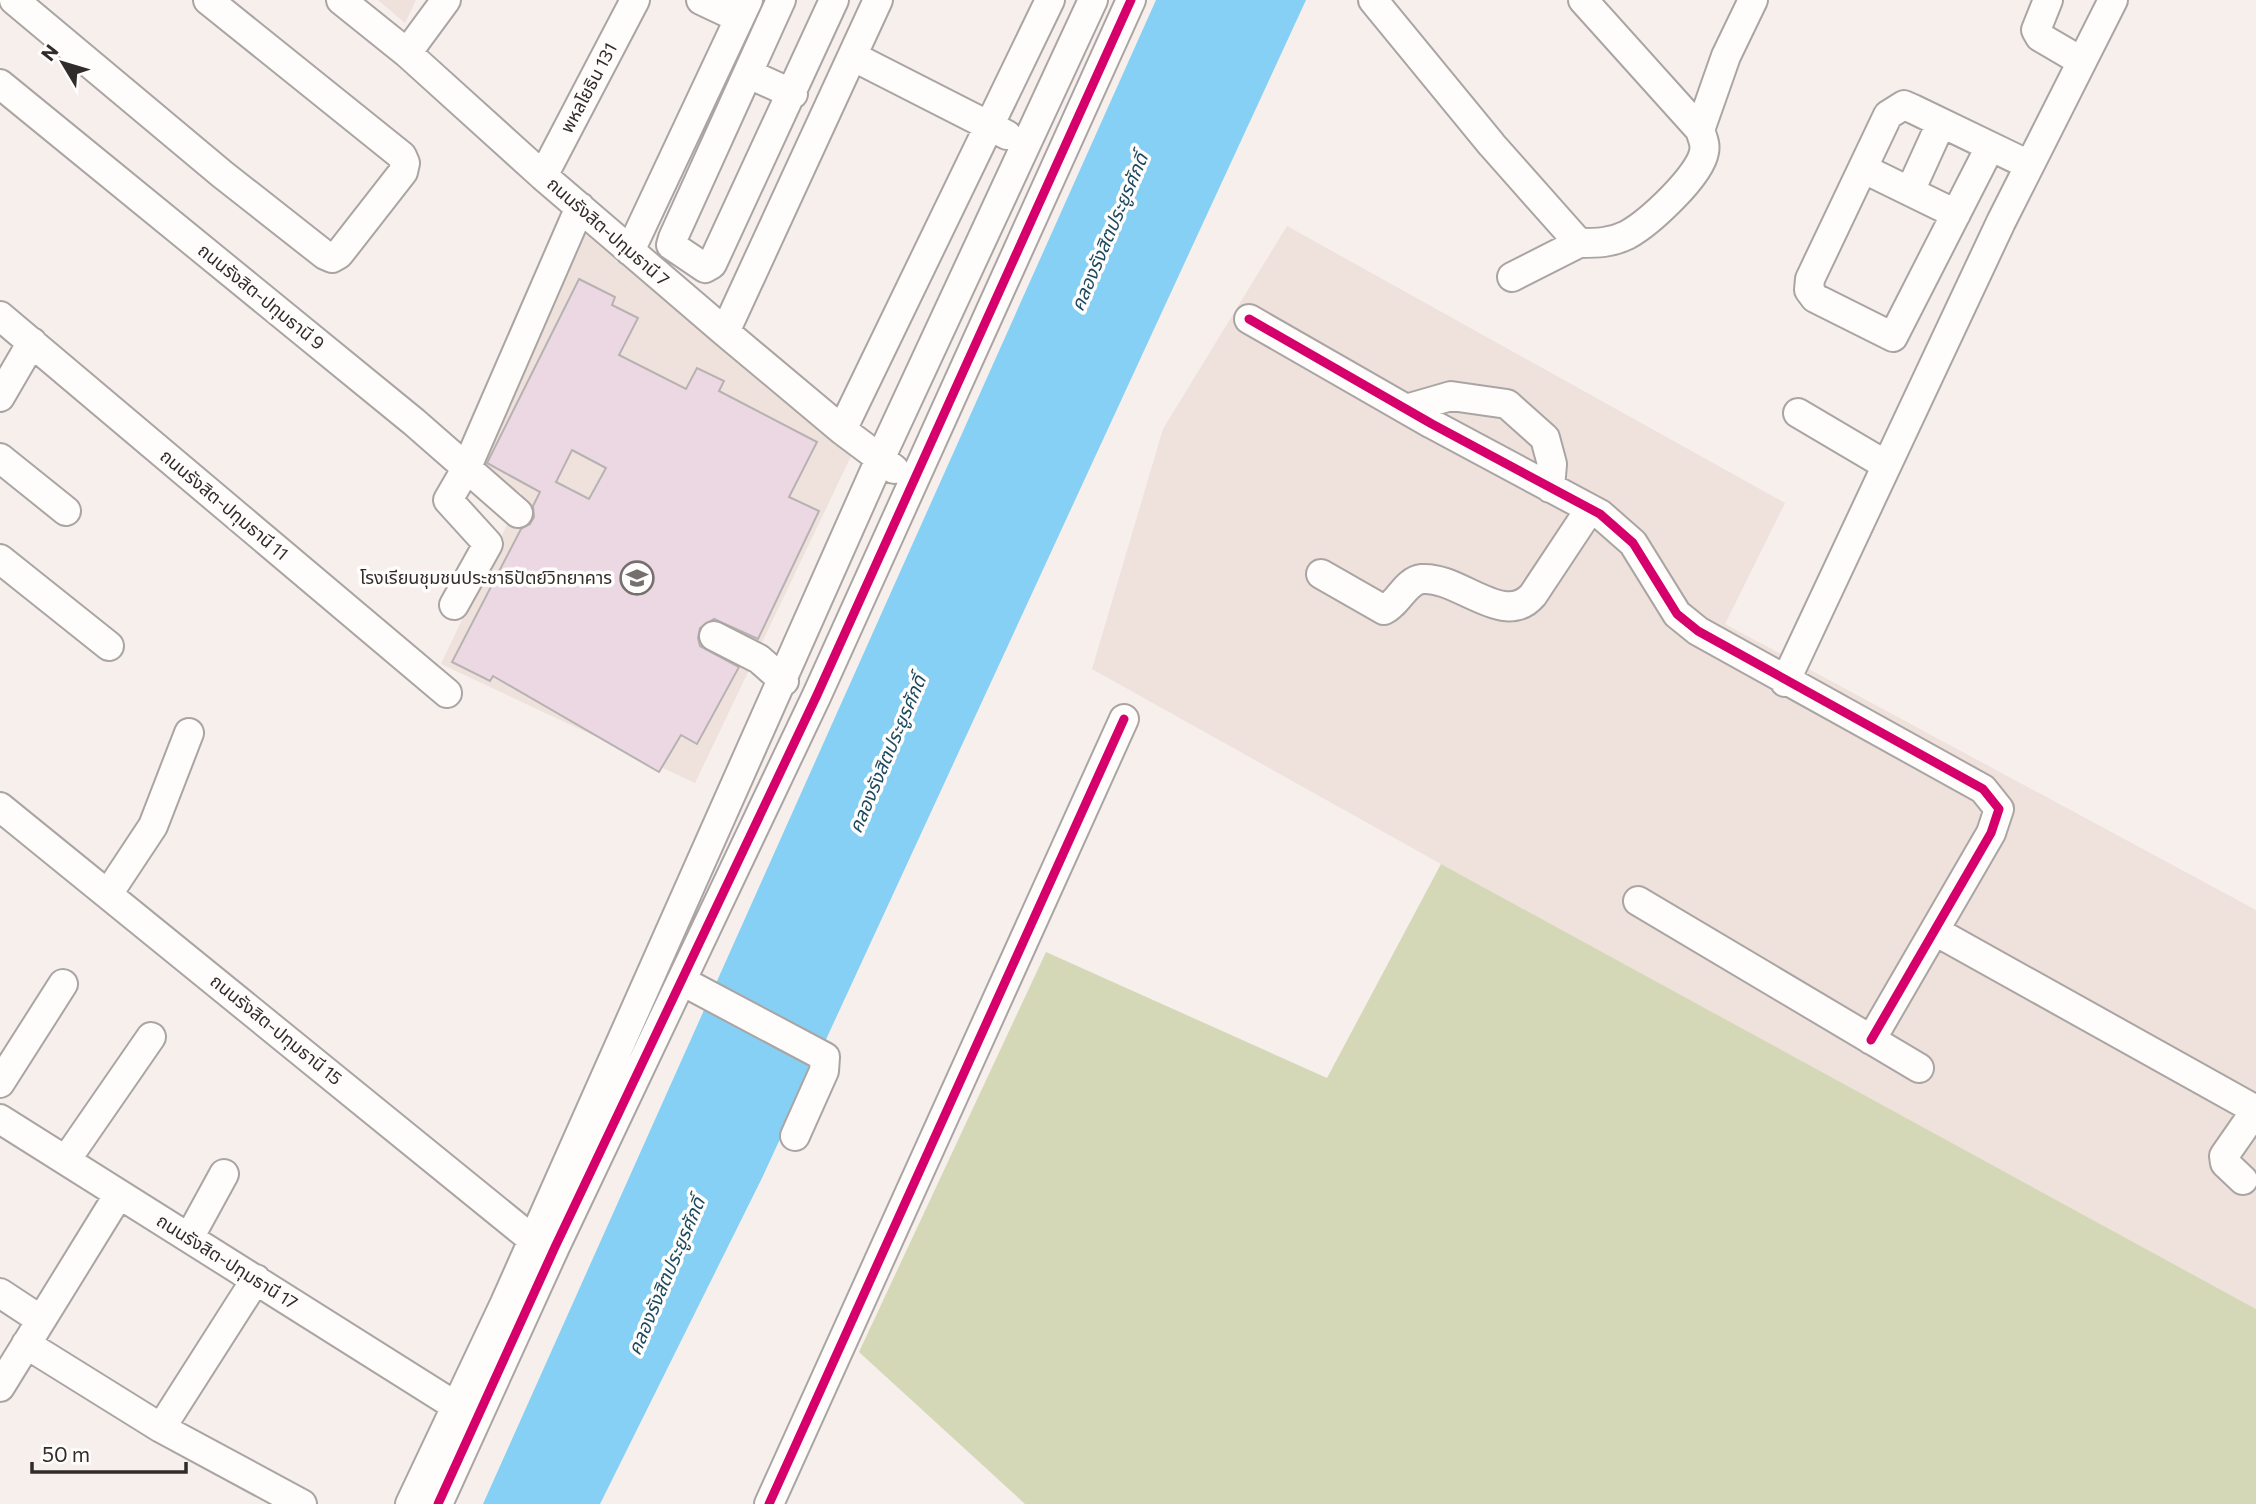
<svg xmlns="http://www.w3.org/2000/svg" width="2256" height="1504" font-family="Commissioner,'Noto Sans Thai',sans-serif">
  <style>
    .built { fill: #efe1dc }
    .green { fill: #d4d8b6 }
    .water { fill: #85d0f4 }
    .building { fill: #ecd8e3; stroke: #b7b2b2; stroke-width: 2; fill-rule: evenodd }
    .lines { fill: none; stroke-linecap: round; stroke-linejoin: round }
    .minor-casing { stroke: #aaa5a3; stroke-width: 32 }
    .minor { stroke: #fefdfc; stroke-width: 28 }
    .cycleway-casing { stroke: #fffdfc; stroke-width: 13 }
    .cycleway { stroke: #d6006c; stroke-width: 9 }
    .labels { text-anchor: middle; stroke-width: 7; stroke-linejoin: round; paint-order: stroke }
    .street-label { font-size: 18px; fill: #302c2a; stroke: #fffdfc }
    .poi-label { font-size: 18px; fill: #302c2a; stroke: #fffdfc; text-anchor: end }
    .water-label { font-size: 19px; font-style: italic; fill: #1b495f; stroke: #fffdfc }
  </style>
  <rect width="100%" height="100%" fill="#f6efec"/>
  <path class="built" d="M 378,0 L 416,0 L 405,23 Z
    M 1287,226 L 1785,503 L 1725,624 L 2256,910 L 2256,1309 L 1441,864 L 1092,669 L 1163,429 Z
    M 584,233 L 852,454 L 695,783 L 441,664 L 522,493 L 471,468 Z"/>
  <path class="green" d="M 1441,864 L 2256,1309 L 2256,1504 L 1025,1504 L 859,1352 L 1046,952 L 1327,1078 Z"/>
  <path class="water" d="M 1156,0 L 1306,0 L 762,1178 L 600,1504 L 483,1504 Z"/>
  <path class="building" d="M 579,279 L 615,297 L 612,305 L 638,318 L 619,355 L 686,389 L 697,368 L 724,381 L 719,391 L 817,442 L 789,497 L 819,511 L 758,639 L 714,619 L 700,628 L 698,638 L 700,646 L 739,667 L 697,744 L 681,735 L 659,772 L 493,676 L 490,681 L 452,662 L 521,529 L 530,524 L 534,517 L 533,506 L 540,492 L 487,463 ZM 572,450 L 606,468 L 589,499 L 556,482 Z"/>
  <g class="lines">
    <defs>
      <path id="minor" d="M 14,0 L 222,174 L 325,255 L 332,258 L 339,254 L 403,172 L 405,163 L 402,156 L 208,0
        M 341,0 L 407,53 L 543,176 L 725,332 L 842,430 L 894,469
        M 701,0 L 739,18
        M 781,0 L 673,238 L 671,245 L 705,268 L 712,264 L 834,0
        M 1373,0 L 1492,145 L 1579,243 C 1597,243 1611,243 1627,235 C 1649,223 1700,176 1704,152 C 1706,144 1702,137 1700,130 L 1583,0
        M 2048,0 L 2036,30 L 2040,37 L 2081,61
        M 407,53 L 446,0
        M 854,57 L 1007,135
        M 749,74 L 793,94
        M 0,84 L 414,422 L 518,513
        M 1700,130 L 1726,56 L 1753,0
        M 1990,147 L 1893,337 L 1815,298 L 1809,290 L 1810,279 L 1888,115 L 1904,105 L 1913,109 L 2029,165
        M 1864,169 L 1956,214
        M 543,176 L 635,0
        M 1911,189 L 1941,123
        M 630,251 L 748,0
        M 1512,277 L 1579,243
        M 0,316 L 447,693
        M 1249,319 L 1432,424 L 1600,514 L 1633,543 L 1677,614 L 1698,631 L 1983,789 L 1999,809 L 1991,833 L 1871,1040
        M 725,332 L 878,0
        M 0,397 L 32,342
        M 1406,409 L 1451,396 L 1507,404 L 1545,438 L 1552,464 L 1550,488
        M 1798,413 L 1886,465
        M 842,430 L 1050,0
        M 0,458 L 66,511
        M 0,559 L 109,646
        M 1321,574 L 1384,610 C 1399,603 1405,581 1422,579 C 1459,576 1504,629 1533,595 L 1590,509
        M 454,605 L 488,544 L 448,500 L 466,469 L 580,207
        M 714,636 L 759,659 L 784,681
        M 1785,682 L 2001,222 L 2113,0
        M 0,807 L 533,1240 L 549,1245
        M 108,894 L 153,826 L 189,733
        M 1638,901 L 1919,1068
        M 1935,931 L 2256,1110 L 2224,1156 L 2225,1163 L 2243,1180
        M 682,981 L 825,1057 L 824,1071 L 795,1136
        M 0,1083 L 63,984
        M 0,1119 L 454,1405
        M 66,1160 L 151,1037
        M 189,1238 L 224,1174
        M 0,1293 L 41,1320
        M 26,1344 L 161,1428 L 302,1504
        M 0,1387 L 119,1194
        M 161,1428 L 256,1279
        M 410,1504 L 505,1303 L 880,459 L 1093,0
        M 438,1504 L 555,1247 L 817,695 L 1131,0
        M 769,1504 L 1124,719"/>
    </defs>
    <use href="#minor" class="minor-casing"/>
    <use href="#minor" class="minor"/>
    <defs>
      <path id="cycleway" d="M 1249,319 L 1432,424 L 1600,514 L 1633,543 L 1677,614 L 1698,631 L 1983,789 L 1999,809 L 1991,833 L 1871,1040
        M 438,1504 L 555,1247 L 817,695 L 1131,0
        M 769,1504 L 1124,719"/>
    </defs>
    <use href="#cycleway" class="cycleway-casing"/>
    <use href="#cycleway" class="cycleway"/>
  </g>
  <defs>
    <symbol id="school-ring" viewBox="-11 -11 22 22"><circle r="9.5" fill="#fffdfc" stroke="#75706e" stroke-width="1.5"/><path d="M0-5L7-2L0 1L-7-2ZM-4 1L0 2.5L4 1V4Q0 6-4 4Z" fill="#75706e"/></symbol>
  </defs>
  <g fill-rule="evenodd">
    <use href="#school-ring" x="618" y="559" width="38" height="38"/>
  </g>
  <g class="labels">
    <g class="street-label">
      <text transform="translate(589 88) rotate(-62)" y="6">พหลโยธิน 131</text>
      <text transform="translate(608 232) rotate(41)" y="6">ถนนรังสิต-ปทุมธานี 7</text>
      <text transform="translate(261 297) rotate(39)" y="6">ถนนรังสิต-ปทุมธานี 9</text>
      <text transform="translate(224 505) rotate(40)" y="6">ถนนรังสิต-ปทุมธานี 11</text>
      <text transform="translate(276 1030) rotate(39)" y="6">ถนนรังสิต-ปทุมธานี 15</text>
      <text transform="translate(227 1262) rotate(32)" y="6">ถนนรังสิต-ปทุมธานี 17</text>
    </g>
    <g class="poi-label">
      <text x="612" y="584">โรงเรียนชุมชนประชาธิปัตย์วิทยาคาร</text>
    </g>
    <g class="water-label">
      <text transform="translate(1109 232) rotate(-67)" y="7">คลองรังสิตประยูรศักดิ์</text>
      <text transform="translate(887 754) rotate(-67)" y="7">คลองรังสิตประยูรศักดิ์</text>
      <text transform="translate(666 1276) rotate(-67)" y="7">คลองรังสิตประยูรศักดิ์</text>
    </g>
  </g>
  <g transform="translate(63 63) rotate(308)" stroke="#fffdfc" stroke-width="5" paint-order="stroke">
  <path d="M0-5L12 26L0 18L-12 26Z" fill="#302c2a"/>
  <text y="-10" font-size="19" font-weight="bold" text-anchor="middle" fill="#302c2a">N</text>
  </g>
  <path d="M32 1462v10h154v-10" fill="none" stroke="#302c2a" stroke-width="3.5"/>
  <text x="42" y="1462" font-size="21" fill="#302c2a" stroke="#fffdfc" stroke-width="5" paint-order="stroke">50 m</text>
</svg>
